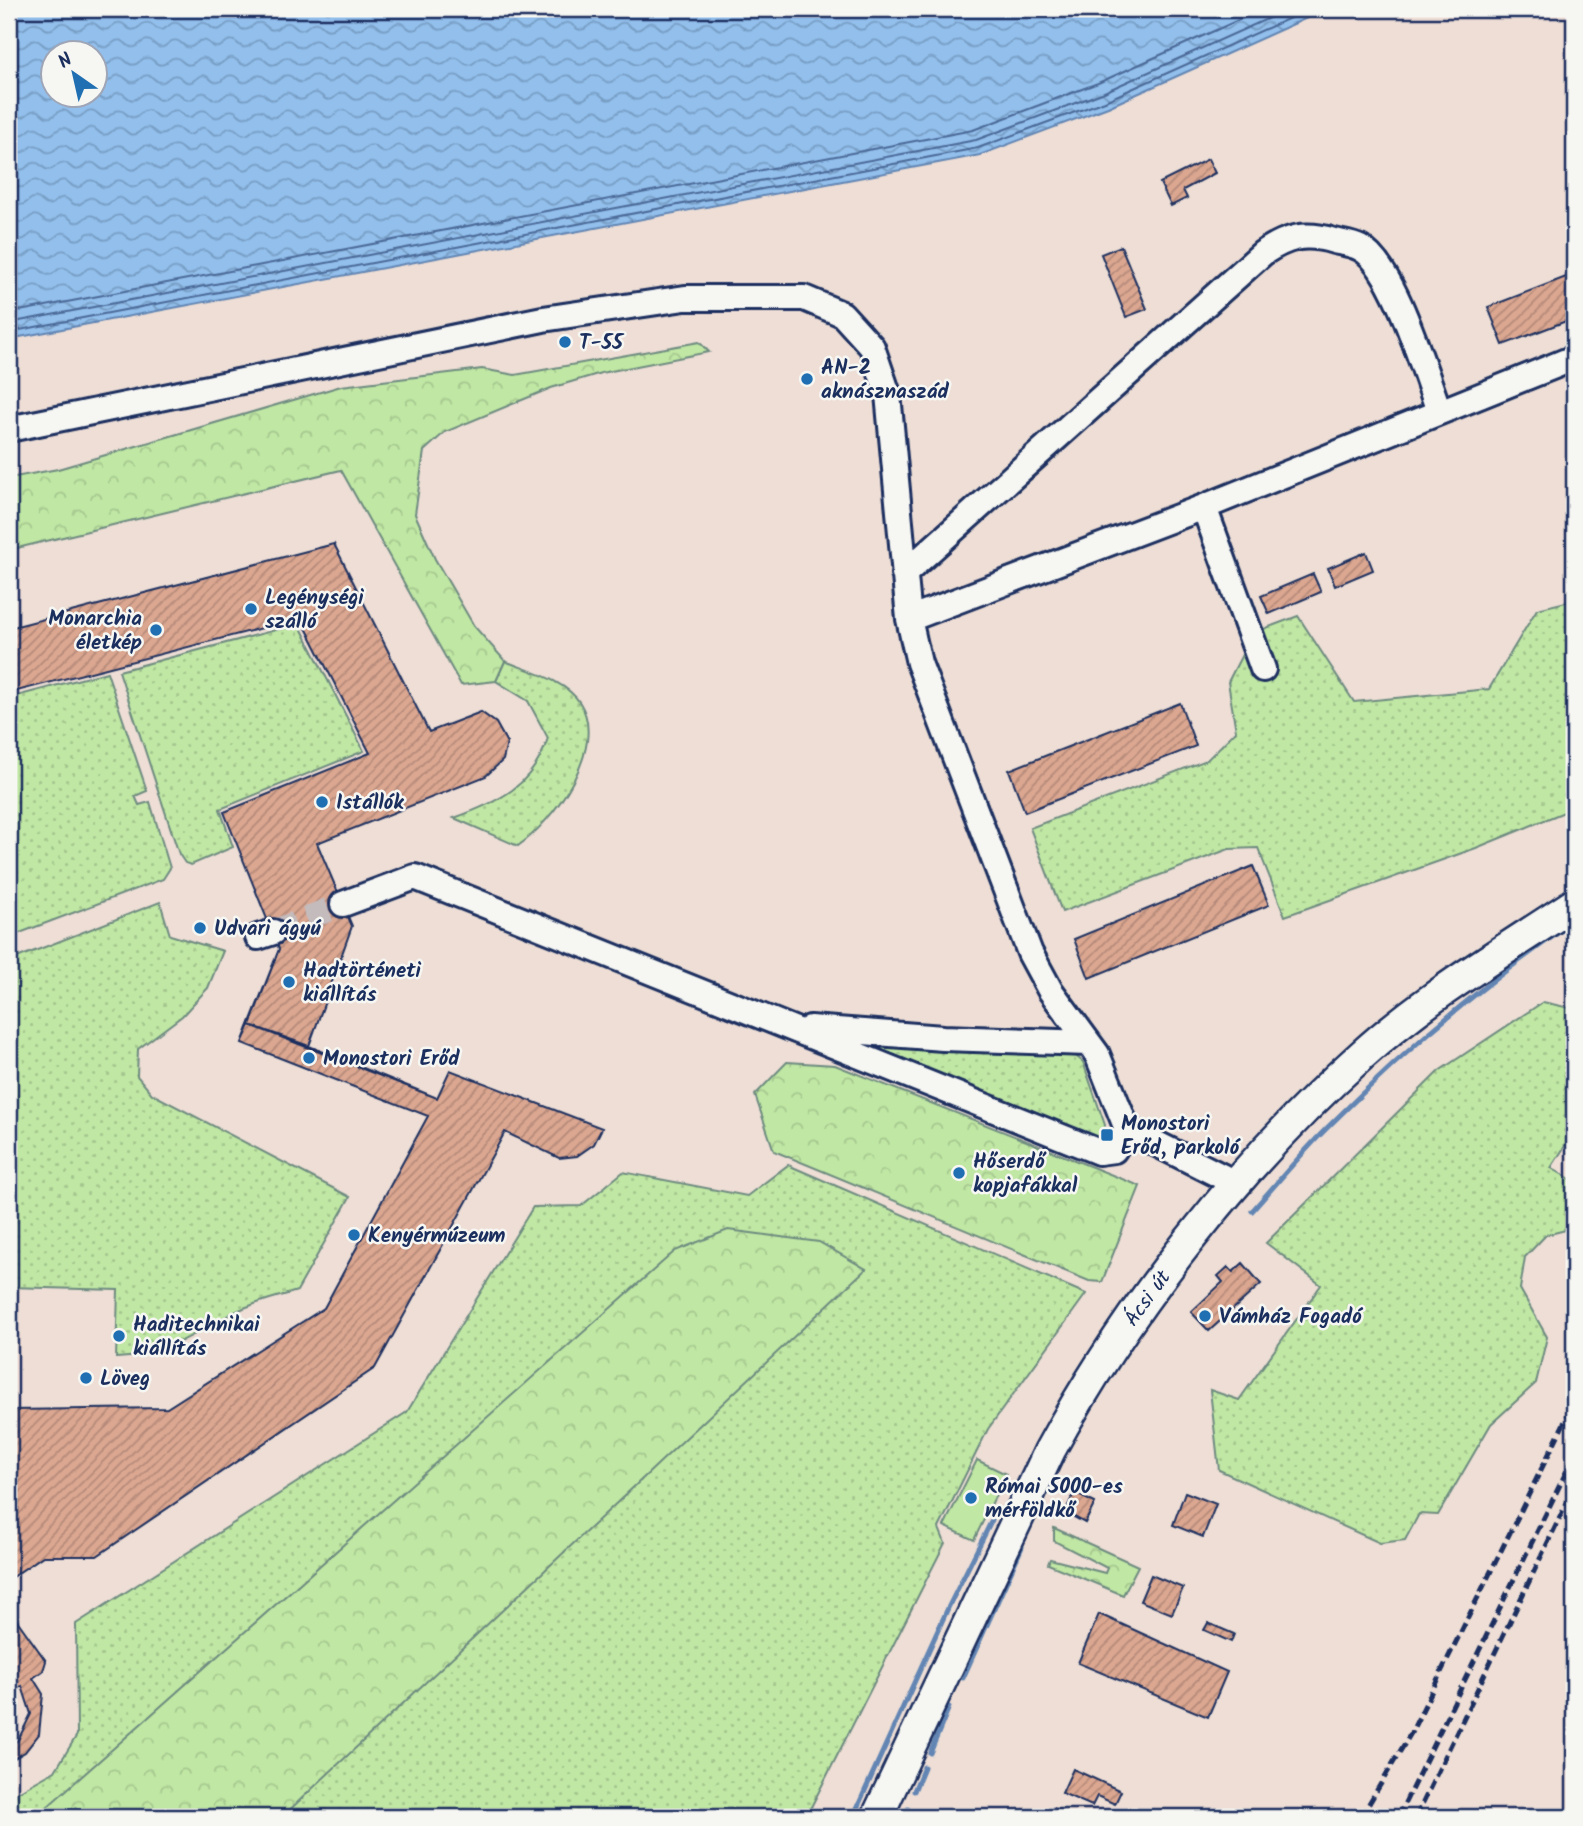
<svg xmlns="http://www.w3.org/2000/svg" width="1583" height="1826" font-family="Kalam,sans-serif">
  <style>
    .grass { fill: url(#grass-dots); stroke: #6e8b80; stroke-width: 2 }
    .forest { fill: url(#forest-crowns); stroke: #6e8b80; stroke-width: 2 }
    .garden { fill: #c0e7a3; stroke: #6e8b80; stroke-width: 2 }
    .water { fill: url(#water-waves); stroke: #6285b3; stroke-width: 2; fill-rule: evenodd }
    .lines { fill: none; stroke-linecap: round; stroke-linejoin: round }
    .shore { stroke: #4b6997; stroke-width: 2 }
    .stream { stroke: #6285b3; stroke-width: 5 }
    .building { fill: url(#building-hatch); stroke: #1b2f5e; stroke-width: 2 }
    .minor-tunnel { stroke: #c4bbbd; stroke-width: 24; stroke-dasharray: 24 12; stroke-linecap: butt }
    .minor-casing { stroke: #1b2f5e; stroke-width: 30 }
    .major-casing { stroke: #1b2f5e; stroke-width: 35 }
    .minor { stroke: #f6f6f2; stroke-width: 24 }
    .major { stroke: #f6f6f2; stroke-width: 30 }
    .rail { stroke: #1b2f5e; stroke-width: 5; stroke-dasharray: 10 5; stroke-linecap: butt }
    .poi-dot { fill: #1f6fb2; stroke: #f6f6f2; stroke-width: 2.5 }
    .labels { text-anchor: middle; stroke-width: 5; stroke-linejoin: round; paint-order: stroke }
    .poi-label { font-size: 21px; font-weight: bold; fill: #1b2f5e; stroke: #f6f6f2; text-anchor: start }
    .street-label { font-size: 21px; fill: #1b2f5e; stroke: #f6f6f2 }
  </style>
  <defs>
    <pattern id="grass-dots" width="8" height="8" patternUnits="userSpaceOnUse" patternTransform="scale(1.75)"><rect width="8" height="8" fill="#c0e7a3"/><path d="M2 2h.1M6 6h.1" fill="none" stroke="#a4c68f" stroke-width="1.8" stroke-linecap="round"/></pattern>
    <pattern id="forest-crowns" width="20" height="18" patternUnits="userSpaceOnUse" patternTransform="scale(1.75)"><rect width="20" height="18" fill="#c0e7a3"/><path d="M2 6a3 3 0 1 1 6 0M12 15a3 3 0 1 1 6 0" fill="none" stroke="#a4c68f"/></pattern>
    <pattern id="water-waves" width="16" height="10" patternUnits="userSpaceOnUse" patternTransform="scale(1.75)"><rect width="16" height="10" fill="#92bfec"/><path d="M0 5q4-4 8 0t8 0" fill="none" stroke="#769cc2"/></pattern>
    <pattern id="building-hatch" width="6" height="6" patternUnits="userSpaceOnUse" patternTransform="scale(1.75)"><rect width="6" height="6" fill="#dca790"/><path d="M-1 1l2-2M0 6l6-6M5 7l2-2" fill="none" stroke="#b28879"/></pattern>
  </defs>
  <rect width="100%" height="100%" fill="#eeded5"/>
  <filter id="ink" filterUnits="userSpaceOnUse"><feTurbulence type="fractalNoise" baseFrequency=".0143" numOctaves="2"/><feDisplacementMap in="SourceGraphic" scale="14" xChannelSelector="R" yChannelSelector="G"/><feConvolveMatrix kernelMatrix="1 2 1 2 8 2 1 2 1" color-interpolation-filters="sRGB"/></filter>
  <g filter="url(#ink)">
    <path class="grass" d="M 1574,600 L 1574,808 L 1476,848 L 1285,916 L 1258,848 L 1229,849 L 1062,912 L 1030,828 L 1207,760 L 1236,731 L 1228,682 L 1253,633 L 1298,616 L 1354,702 L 1489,689 L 1537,609 Z
      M 299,624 L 364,751 L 220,809 L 233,847 L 191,865 L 185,863 L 179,854 L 119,671 Z
      M 505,661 C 529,671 566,680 580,703 C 608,747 553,822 518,846 L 454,818 C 499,802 533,786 548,738 L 528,701 L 496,681 Z
      M 107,672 L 147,791 L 135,796 L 139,805 L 150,802 L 170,868 L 163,879 L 9,937 L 9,698 Z
      M 160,902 L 170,935 L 223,951 L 208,988 L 182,1016 L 138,1049 L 137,1076 L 152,1094 L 350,1197 L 297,1291 C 275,1298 251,1303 231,1314 C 189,1336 166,1356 116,1358 L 118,1290 L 9,1287 L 9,961 Z
      M 1543,1002 L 1574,1009 L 1574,1132 L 1551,1168 L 1574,1181 L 1574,1221 L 1570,1229 L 1546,1235 L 1525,1257 L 1520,1289 L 1547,1337 L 1536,1383 L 1491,1424 L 1438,1515 L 1419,1514 L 1405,1540 L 1380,1543 L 1219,1470 L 1210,1390 L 1239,1400 L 1321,1285 L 1266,1243 L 1439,1071 Z
      M 873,1039 L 1071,1052 L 1083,1062 L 1105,1125 L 1100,1142 L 873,1055 Z
      M 788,1165 L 1086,1294 L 988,1429 L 939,1528 L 945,1543 L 806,1817 L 9,1817 L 9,1797 L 55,1771 L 77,1735 L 76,1624 L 407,1412 L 533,1207 L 581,1206 L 623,1172 L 747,1196 Z"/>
    <path class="forest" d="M 699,342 L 709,352 L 601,373 L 551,388 L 445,432 L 424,451 L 415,514 L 435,559 L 474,626 L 505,661 L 496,681 L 461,685 L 341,470 L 9,550 L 9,478 L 58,469 L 341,386 L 482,369 L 515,375 Z
      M 787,1062 L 835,1065 L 1140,1186 L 1102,1282 L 1089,1281 L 774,1151 L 755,1095 Z
      M 728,1230 L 819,1242 L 866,1269 L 282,1817 L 26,1817 L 46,1808 L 675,1251 Z
      M 1054,1528 L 1138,1566 L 1123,1595 L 1048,1564 L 1050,1559 L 1105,1573 L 1107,1568 L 1054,1541 Z"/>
    <path class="garden" d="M 977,1460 L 1006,1474 L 974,1540 L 944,1526 Z"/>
    <path class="water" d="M 9,9 L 1327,9 L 1108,107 L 980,155 L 9,339 ZM 52,52 L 94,52 L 94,94 L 52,94 Z"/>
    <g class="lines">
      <path class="shore" d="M 9,313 L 973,130 L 1098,83 L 1263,9
        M 9,323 L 976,140 L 1102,93 L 1289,9
        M 9,332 L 978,148 L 1105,101 L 1310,9"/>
      <path class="stream" d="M 1252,1211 C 1278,1182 1303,1151 1331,1124 C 1405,1050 1488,980 1574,922
        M 963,1678 L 1022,1547
        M 930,1753 L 949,1707
        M 914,1791 L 924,1767
        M 853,1817 L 948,1608 L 992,1520
        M 905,1817 L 908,1809"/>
    </g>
    <path class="building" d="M 1208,159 L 1215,173 L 1183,190 L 1187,198 L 1171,206 L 1160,183 Z
      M 1121,246 L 1147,309 L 1126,317 L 1101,254 Z
      M 1574,274 L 1574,318 L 1503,345 L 1488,307 Z
      M 334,544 L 429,732 L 481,712 L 496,723 L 507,743 L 503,760 L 486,776 L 317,843 L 352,926 L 309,1046 L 250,1025 L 279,949 L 224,812 L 370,753 L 301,618 L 9,693 L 9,628 Z
      M 334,544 L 429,732 L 481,712 L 496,723 L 507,743 L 503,760 L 486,776 L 317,843 L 352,926 L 309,1046 L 437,1098 L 450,1070 L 602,1128 L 594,1144 L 577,1156 L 559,1158 L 505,1132 L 375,1368 L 97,1556 L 43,1556 L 9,1579 L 9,1410 L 167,1408 L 324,1308 L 428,1116 L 242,1043 L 279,949 L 224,812 L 370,753 L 301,618 L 9,693 L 9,628 Z
      M 1366,552 L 1373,570 L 1335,586 L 1328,568 Z
      M 1313,574 L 1321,592 L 1269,614 L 1261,596 Z
      M 1180,703 L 1196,746 L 1025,812 L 1009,770 Z
      M 1253,866 L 1269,905 L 1089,978 L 1074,939 Z
      M 250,1025 L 437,1098 L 450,1070 L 602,1128 L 594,1144 L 577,1156 L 559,1158 L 505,1132 L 375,1368 L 97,1556 L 43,1556 L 9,1579 L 9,1410 L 167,1408 L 324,1308 L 428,1116 L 242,1043 Z
      M 1243,1263 L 1261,1284 L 1209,1331 L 1191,1312 L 1223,1282 L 1218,1276 L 1228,1267 L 1233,1272 Z
      M 1185,1492 L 1216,1504 L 1203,1537 L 1173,1525 Z
      M 1074,1493 L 1095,1503 L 1085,1523 L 1065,1512 Z
      M 1151,1575 L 1183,1588 L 1172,1614 L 1140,1601 Z
      M 9,1609 L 46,1661 L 43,1671 L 33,1678 L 43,1694 L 39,1734 L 25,1752 L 9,1761 L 9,1746 L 18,1740 L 31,1714 L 22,1686 L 12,1692 L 17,1707 L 16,1717 L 9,1728 Z
      M 1099,1614 L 1227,1672 L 1208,1717 L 1078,1663 Z
      M 1208,1623 L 1234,1634 L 1231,1642 L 1204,1630 Z
      M 1073,1769 L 1121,1791 L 1115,1804 L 1097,1796 L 1092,1806 L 1062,1793 Z
      M 1053,1808 L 1076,1817 L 1049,1817 Z"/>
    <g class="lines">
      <path class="minor-tunnel" d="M 273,932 L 343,904"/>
      <defs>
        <path id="minor" d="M 9,429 L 543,319 L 685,298 L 804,298 L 842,314 L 872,347 L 888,394 L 909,619 L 919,663 L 1030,953 L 1050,990 L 1097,1054 L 1127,1129 L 1237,1184
          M 1204,507 L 1263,669
          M 904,574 L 1263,253 C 1287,237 1305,232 1334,241 C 1342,243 1352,244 1360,248 C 1394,265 1425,374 1439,411
          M 909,619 L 1204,507 L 1574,358
          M 343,904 L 415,877 L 1099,1152 L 1114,1150 L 1127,1129
          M 258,937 L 273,932
          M 810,1028 L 943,1038 L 1088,1043"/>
        <path id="major" d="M 877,1817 L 1050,1450 C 1127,1308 1241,1163 1362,1055 C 1426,997 1502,952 1574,904"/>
      </defs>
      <use href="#minor" class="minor-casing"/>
      <use href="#major" class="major-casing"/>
      <use href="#minor" class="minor"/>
      <use href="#major" class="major"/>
      <path class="rail" d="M 1361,1817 L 1411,1733 L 1574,1403
        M 1398,1817 L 1574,1456
        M 1416,1817 L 1574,1488"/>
    </g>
  </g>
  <g class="poi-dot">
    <circle cx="565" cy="342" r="7"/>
    <circle cx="807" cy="379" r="7"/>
    <circle cx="251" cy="609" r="7"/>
    <circle cx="156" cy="630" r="7"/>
    <circle cx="322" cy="802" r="7"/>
    <circle cx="200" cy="928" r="7"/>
    <circle cx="289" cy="982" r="7"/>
    <circle cx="309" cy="1058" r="7"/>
    <rect x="1100" y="1128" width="14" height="14" rx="3.5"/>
    <circle cx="959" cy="1173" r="7"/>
    <circle cx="354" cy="1235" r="7"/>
    <circle cx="1205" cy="1316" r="7"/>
    <circle cx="119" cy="1336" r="7"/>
    <circle cx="86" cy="1378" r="7"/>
    <circle cx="971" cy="1498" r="7"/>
  </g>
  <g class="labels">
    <g class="poi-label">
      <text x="579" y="349">T-55</text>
      <text x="821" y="374">AN-2<tspan x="821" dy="24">aknásznaszád</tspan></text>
      <text x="265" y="604">Legénységi<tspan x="265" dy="24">szálló</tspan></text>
      <text x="142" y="625" text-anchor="end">Monarchia<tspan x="142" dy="24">életkép</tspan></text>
      <text x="336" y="809">Istállók</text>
      <text x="214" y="935">Udvari ágyú</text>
      <text x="303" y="977">Hadtörténeti<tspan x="303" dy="24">kiállítás</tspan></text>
      <text x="323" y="1065">Monostori Erőd</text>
      <text x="1121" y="1130">Monostori<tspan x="1121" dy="24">Erőd, parkoló</tspan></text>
      <text x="973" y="1168">Hőserdő<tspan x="973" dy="24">kopjafákkal</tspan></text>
      <text x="368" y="1242">Kenyérmúzeum</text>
      <text x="1219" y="1323">Vámház Fogadó</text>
      <text x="133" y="1331">Haditechnikai<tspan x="133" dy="24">kiállítás</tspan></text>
      <text x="100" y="1385">Löveg</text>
      <text x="985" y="1493">Római 5000-es<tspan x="985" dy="24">mérföldkő</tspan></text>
    </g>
    <g class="street-label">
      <text transform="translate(1147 1298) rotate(-54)" y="7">Ácsi út</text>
    </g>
  </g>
  <rect width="1583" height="1826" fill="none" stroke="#f6f6f2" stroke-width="35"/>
  <rect x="18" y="18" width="1548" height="1791" fill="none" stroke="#1b2f5e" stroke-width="2.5" filter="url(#ink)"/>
  <g transform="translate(74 74) rotate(326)"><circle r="33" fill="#f6f6f2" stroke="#9ea6b7" stroke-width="2"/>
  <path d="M0-5L12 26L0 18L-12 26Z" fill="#1f6fb2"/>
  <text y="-10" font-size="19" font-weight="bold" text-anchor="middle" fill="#1b2f5e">N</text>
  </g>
</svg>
